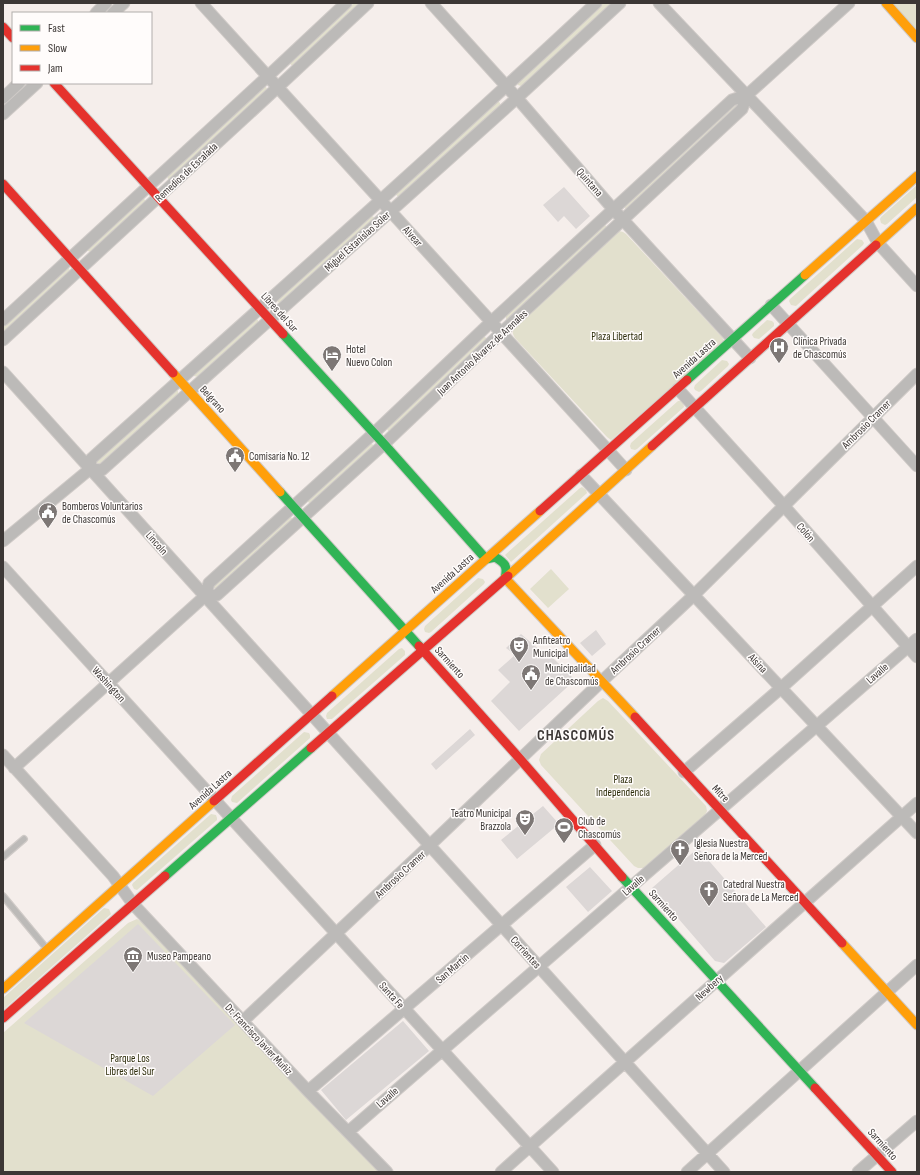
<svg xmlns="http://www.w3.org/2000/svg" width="920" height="1175" font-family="'Sofia Sans Condensed',sans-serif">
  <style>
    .green { fill: #e2e0cd }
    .building { fill: #dcd7d6 }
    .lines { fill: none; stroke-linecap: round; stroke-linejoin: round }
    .lane-casing { stroke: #cfcac7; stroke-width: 8 }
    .street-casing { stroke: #cfcac7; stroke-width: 13 }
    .fast-casing { stroke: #cfcac7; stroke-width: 11 }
    .slow-casing { stroke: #cfcac7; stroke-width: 11 }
    .jam-casing { stroke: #cfcac7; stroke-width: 11 }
    .lane { stroke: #bcbab8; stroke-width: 5.5 }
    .street { stroke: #bcbab8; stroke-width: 11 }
    .fast { stroke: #30b455; stroke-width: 9 }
    .slow { stroke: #ff9f0a; stroke-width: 9 }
    .jam { stroke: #e5322d; stroke-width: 9 }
    .labels { text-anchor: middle; stroke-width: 3; stroke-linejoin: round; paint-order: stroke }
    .street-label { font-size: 11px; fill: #3c3735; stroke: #fffcfb }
    .park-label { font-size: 11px; fill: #2d2d0b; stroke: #fffcfb }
    .poi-label { font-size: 11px; fill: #3c3735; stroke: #fffcfb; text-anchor: start }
    .district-label { font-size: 15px; font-weight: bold; letter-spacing: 1px; fill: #3c3735; stroke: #fffcfb }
  </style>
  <rect width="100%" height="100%" fill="#f5eeeb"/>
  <path class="green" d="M 354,3 L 363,3 L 294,67 L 291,65 L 290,63 L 291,61 Z
    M 603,3 L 612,3 L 522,86 L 521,86 L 518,85 L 517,83 L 518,81 Z
    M 892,3 L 917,3 L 917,30 Z
    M 263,87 L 266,87 L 267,89 L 171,180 L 168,179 L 167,176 Z
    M 498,101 L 500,103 L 500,106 L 400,197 L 397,196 L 396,194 L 496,102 Z
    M 737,103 L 738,106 L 626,210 L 624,206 L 733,104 Z
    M 917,185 L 917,197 L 887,224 L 885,225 L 881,223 L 880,219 L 881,217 Z
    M 143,198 L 145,200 L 145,203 L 91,252 L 88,251 L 87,250 Z
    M 370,216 L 372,216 L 375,218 L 281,304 L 278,302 L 277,300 Z
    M 604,224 L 606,226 L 606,229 L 508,319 L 506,319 L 506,316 L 507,314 Z
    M 619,231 L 623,232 L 626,234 L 722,337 L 724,341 L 611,440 L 607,437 L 515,338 C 512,333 512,331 515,326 L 615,233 Z
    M 857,239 L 862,240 L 864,243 L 863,245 L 796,306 L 791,305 L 789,301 L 790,299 Z
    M 66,268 L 69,268 L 70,271 L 3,334 L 3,325 Z
    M 256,319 L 258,320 L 258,324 L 198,377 L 194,376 L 193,375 Z
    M 767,320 L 772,321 L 774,323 L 774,326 L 759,339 L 754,338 L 752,335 L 753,333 Z
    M 482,337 L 485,337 L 487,339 L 389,432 L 387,429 L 388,427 Z
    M 722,360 L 727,361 L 729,364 L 728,366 L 701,391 L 699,392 L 695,390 L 694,388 L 695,385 Z
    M 176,390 L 178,391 L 178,395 L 101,464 L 96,463 L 96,462 Z
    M 678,401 L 683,401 L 684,407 L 637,449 L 635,450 L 631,449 L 630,446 L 631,443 Z
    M 369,444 L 372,444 L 374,446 L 311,504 L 308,502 L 308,500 Z
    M 582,487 L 586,490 L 587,493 L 511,562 L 505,555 L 580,488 Z
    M 290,517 L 292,518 L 292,522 L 217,589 L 214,588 L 213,586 Z
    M 551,569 L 569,589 L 548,608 L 530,589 Z
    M 478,578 L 483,579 L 485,582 L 484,584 L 431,632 L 429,633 L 425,632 L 424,629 L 425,626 Z
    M 402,648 L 405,651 L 405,655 L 332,719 L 327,719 L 326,716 L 327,713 L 399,649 Z
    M 603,698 L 608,701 L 706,806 L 707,811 L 705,815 L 644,868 L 638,868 L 634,866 L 541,765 L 539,760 L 541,754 L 598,701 Z
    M 304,732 L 309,733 L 310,735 L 310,738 L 237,803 L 232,802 L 231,800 L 232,796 Z
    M 211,814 L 216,815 L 217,818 L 217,820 L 137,890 L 134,889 L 132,885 L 133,883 Z
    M 104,908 L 109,909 L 111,914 L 3,1010 L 3,998 Z
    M 137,919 L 145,924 L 379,1172 L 3,1172 L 3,1033 L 128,923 Z"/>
  <path class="building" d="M 564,187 L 590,216 L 576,229 L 564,216 L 558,222 L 543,205 Z
    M 596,630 L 606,644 L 592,656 L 580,643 Z
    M 521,634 L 542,652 L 545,650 L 575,680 L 519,731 L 491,701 L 510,682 L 498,670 L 515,655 L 506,648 Z
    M 470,729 L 475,735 L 436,770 L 431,764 Z
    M 543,806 L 559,824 L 517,859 L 501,840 Z
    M 698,848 L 766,927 L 724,963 L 715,961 L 652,888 Z
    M 590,867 L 612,891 L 588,912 L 566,887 Z
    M 138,924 L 235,1025 L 153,1096 L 24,1023 Z
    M 403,1021 L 429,1051 L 346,1120 L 321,1090 Z"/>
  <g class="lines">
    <defs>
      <path id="lane" d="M 3,857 L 24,839
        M 3,896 L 47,949"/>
      <path id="street" d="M 201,3 L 626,470
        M 431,3 L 517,98 L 613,209 L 750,358
        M 659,3 L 866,221 L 878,243 L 917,286
        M 96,13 L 106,3
        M 113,13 L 124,3
        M 3,98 L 19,83
        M 3,114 L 37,83
        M 771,305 L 917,466
        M 3,320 L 268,76 L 346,3
        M 3,340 L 278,87 L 368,3
        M 3,372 L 724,1172
        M 678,389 L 784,506 L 917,657
        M 90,469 L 91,459 C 260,308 430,158 596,3
        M 581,475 L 917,833
        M 3,541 L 90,469 L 102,470 L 517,98 L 620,3
        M 3,567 L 553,1172
        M 205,596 L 217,595 L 384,444 L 501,333 L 742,109 L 747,95
        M 3,755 L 113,876 L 133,904 L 308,1091 L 387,1172
        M 14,768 L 205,596 L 209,583 L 374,433 L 491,322 L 732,100 L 747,95 L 849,3
        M 684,772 L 781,688 L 917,566
        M 243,1021 L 430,845 L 602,681 L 694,595 L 917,374
        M 308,1091 L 595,845
        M 348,1132 L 917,639
        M 501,1172 L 917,803
        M 687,1172 L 917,965
        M 858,1172 L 917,1121"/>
      <path id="fast" d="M 283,334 L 384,444 L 486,559
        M 687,380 L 805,275
        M 280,492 L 419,646
        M 486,559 L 495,557 C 505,563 508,566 505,578
        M 165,876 L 311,748
        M 622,877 L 815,1088"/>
      <path id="slow" d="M 886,3 L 917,38
        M 876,245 L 917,208
        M 805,275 L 917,176
        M 173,373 L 280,492
        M 508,576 L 652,446
        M 505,578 L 635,717
        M 332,696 L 540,511
        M 842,943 L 917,1025
        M 3,989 L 214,801"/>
      <path id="jam" d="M 3,27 L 13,38
        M 54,83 L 283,334
        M 3,184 L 173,373
        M 652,446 L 876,245
        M 540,511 L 687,380
        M 419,646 L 520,759 L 622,877
        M 635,717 L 842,943
        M 311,748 L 508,576
        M 214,801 L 332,696
        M 3,1018 L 165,876
        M 815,1088 L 892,1172"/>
    </defs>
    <use href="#lane" class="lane-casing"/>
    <use href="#street" class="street-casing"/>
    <use href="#fast" class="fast-casing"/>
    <use href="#slow" class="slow-casing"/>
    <use href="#jam" class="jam-casing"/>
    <use href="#lane" class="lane"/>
    <use href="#street" class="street"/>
    <use href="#fast" class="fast"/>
    <use href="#slow" class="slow"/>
    <use href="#jam" class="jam"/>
  </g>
  <defs>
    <symbol id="hospital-pin" viewBox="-11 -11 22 30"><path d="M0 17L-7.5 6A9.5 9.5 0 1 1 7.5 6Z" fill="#7d7775" stroke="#fffcfb"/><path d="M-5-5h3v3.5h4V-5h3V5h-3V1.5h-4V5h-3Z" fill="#fff"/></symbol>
    <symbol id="hotel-pin" viewBox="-11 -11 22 30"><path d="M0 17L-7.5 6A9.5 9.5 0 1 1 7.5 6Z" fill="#7d7775" stroke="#fffcfb"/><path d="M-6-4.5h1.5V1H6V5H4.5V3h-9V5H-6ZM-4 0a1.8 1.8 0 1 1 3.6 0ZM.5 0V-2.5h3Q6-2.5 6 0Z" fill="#fff"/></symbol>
    <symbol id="civic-pin" viewBox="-11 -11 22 30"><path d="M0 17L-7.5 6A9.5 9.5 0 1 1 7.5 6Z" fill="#7d7775" stroke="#fffcfb"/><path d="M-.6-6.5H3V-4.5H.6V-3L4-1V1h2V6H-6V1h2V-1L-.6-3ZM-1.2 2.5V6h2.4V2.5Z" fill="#fff"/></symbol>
    <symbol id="theatre-pin" viewBox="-11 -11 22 30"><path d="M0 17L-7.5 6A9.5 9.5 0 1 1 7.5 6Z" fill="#7d7775" stroke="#fffcfb"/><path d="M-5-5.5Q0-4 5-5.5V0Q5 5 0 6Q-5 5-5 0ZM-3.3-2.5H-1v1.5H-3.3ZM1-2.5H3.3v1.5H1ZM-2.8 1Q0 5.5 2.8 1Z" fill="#fff"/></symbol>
    <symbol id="stadium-pin" viewBox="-11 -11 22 30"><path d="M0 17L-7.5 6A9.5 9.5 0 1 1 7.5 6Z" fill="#7d7775" stroke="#fffcfb"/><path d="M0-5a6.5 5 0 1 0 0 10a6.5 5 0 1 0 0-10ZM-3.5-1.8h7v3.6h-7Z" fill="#fff"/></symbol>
    <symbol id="church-pin" viewBox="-11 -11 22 30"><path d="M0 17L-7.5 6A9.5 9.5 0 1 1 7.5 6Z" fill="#7d7775" stroke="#fffcfb"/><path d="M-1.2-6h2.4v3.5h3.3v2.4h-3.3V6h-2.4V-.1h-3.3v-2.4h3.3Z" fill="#fff"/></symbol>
    <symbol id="museum-pin" viewBox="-11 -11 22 30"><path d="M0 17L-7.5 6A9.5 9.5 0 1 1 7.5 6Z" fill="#7d7775" stroke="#fffcfb"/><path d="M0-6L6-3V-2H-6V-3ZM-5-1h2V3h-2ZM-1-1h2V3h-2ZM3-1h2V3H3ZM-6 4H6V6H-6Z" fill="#fff"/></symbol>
  </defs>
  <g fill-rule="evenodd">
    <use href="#hospital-pin" x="768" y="336" width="22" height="30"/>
    <use href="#hotel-pin" x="321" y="344" width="22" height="30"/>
    <use href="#civic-pin" x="224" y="445" width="22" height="30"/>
    <use href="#civic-pin" x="37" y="501" width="22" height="30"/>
    <use href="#theatre-pin" x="508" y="635" width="22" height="30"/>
    <use href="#civic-pin" x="520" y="663" width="22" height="30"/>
    <use href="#theatre-pin" x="514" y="808" width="22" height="30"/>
    <use href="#stadium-pin" x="553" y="816" width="22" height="30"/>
    <use href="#church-pin" x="669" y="838" width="22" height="30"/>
    <use href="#church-pin" x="698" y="879" width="22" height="30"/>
    <use href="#museum-pin" x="122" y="945" width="22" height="30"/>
  </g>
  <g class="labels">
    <g class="street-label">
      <text transform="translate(186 172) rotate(-43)" y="4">Remedios de Escalada</text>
      <text transform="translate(590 182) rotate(49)" y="4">Quintana</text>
      <text transform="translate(413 236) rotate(48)" y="4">Alvear</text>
      <text transform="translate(357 241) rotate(-42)" y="4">Miguel Estanislao Soler</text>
      <text transform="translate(280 312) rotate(48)" y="4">Libres del Sur</text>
      <text transform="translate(482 352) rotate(-43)" y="4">Juan Antonio Álvarez de Arenales</text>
      <text transform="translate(694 358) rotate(-42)" y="4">Avenida Lastra</text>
      <text transform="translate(213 399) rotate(48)" y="4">Belgrano</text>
      <text transform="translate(866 424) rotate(-45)" y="4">Ambrosio Cramer</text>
      <text transform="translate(806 532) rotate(49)" y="4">Colón</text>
      <text transform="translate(157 543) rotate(48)" y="4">Lincoln</text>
      <text transform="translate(452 573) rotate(-42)" y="4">Avenida Lastra</text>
      <text transform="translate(635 650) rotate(-43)" y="4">Ambrosio Cramer</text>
      <text transform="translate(450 662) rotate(48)" y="4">Sarmiento</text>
      <text transform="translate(758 663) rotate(47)" y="4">Alsina</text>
      <text transform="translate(877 673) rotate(-41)" y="4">Lavalle</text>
      <text transform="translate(109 684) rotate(48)" y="4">Washington</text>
      <text transform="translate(210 789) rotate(-42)" y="4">Avenida Lastra</text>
      <text transform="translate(721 793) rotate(47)" y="4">Mitre</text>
      <text transform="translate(400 874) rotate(-43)" y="4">Ambrosio Cramer</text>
      <text transform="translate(633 885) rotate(-41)" y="4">Lavalle</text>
      <text transform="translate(664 905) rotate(48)" y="4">Sarmiento</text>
      <text transform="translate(526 952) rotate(48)" y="4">Corrientes</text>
      <text transform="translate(452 968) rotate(-41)" y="4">San Martín</text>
      <text transform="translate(709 987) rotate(-42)" y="4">Newbery</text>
      <text transform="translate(392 995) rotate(48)" y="4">Santa Fe</text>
      <text transform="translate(259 1039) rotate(47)" y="4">Dr. Francisco Javier Muñiz</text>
      <text transform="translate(387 1097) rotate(-41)" y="4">Lavalle</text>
      <text transform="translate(883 1144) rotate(48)" y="4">Sarmiento</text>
    </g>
    <g class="park-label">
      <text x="617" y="340">Plaza Libertad</text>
      <text x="623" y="783">Plaza<tspan x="623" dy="13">Independencia</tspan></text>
      <text x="130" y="1062">Parque Los<tspan x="130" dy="13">Libres del Sur</tspan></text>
    </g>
    <g class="poi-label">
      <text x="793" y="345">Clínica Privada<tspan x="793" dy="13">de Chascomús</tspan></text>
      <text x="346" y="353">Hotel<tspan x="346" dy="13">Nuevo Colon</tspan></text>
      <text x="249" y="460">Comisaría No. 12</text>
      <text x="62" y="510">Bomberos Voluntarios<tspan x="62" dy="13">de Chascomús</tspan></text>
      <text x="533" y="644">Anfiteatro<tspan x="533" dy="13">Municipal</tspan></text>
      <text x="545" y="672">Municipalidad<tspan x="545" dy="13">de Chascomús</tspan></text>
      <text x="511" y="817" text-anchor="end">Teatro Municipal<tspan x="511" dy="13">Brazzola</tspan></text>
      <text x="578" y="825">Club de<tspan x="578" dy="13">Chascomús</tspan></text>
      <text x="694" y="847">Iglesia Nuestra<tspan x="694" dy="13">Señora de la Merced</tspan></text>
      <text x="723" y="888">Catedral Nuestra<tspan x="723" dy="13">Señora de La Merced</tspan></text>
      <text x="147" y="960">Museo Pampeano</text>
    </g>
    <g class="district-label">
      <text x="576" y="740">CHASCOMÚS</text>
    </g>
  </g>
  <rect width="920" height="1175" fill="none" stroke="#3c3735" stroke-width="8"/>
  <rect x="12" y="12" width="140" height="72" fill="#fffcfb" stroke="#b1adac"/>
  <rect x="20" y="25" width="20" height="6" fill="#30b455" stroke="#b1adac"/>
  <text x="48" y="32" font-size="12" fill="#3c3735">Fast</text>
  <rect x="20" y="45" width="20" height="6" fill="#ff9f0a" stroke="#b1adac"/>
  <text x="48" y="52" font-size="12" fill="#3c3735">Slow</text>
  <rect x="20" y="65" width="20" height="6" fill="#e5322d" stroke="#b1adac"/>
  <text x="48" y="72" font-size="12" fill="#3c3735">Jam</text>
</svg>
